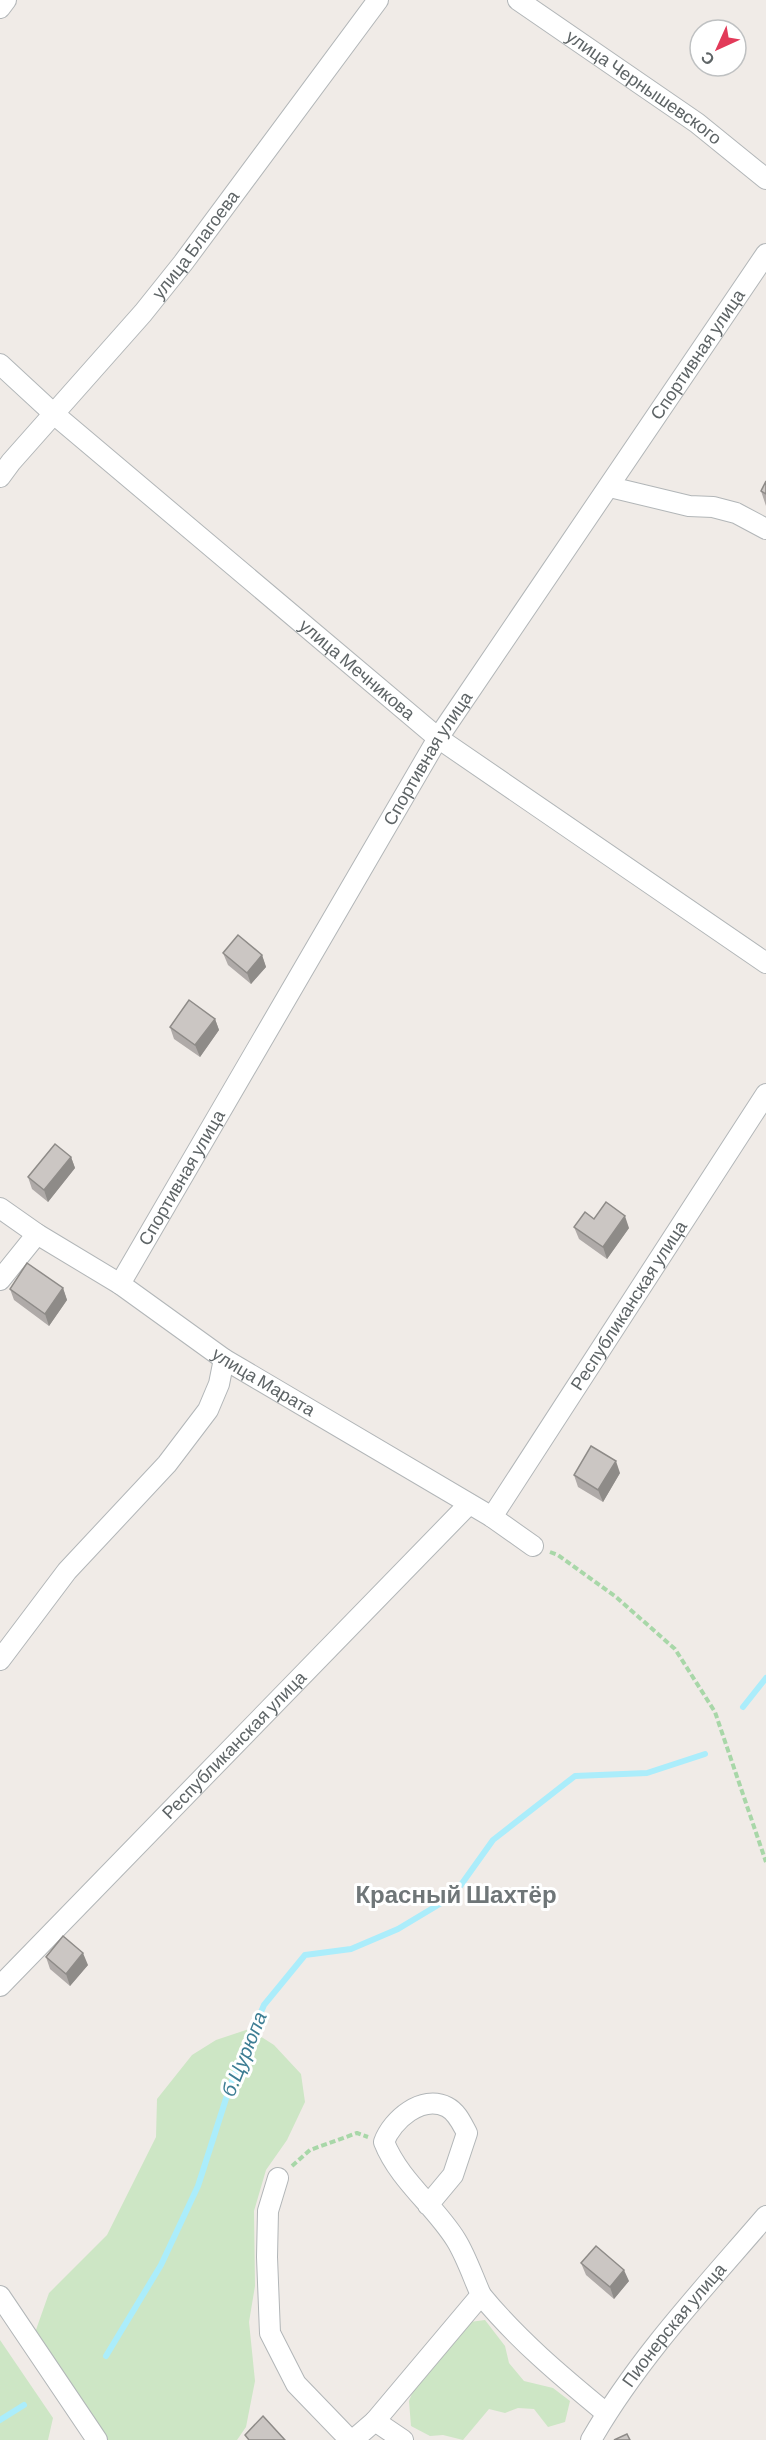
<svg xmlns="http://www.w3.org/2000/svg" width="766" height="2440" font-family="Barlow,sans-serif">
  <style>
    .green { fill: #cde6c5 }
    .lines { fill: none; stroke-linecap: round; stroke-linejoin: round }
    .stream { stroke: #abedfb; stroke-width: 6 }
    .minor-casing { stroke: #b2b6b8; stroke-width: 22 }
    .path { stroke: #a8d7a8; stroke-width: 4; stroke-dasharray: 6 3; stroke-linecap: butt }
    .minor { stroke: #fff; stroke-width: 20 }
    .wall { fill: #afaaa8 }
    .shaded-wall { fill: #8e8b88 }
    .building { fill: #cbc6c3; stroke: #8e8b88; stroke-width: 1.5 }
    .labels { text-anchor: middle; stroke-width: 6; stroke-linejoin: round; paint-order: stroke }
    .street-label { font-size: 18px; fill: #5e6466; stroke: #fff }
    .water-label { font-size: 20px; font-style: italic; fill: #3e7e94; stroke: #fff }
    .district-label { font-size: 24px; font-weight: bold; fill: #6f7678; stroke: #fff }
  </style>
  <rect width="100%" height="100%" fill="#f0ebe7"/>
  <path class="green" d="M 249,2029 L 274,2045 L 301,2074 L 305,2102 L 287,2140 L 266,2170 L 254,2211 L 255,2286 L 249,2322 L 255,2381 L 246,2427 L 237,2440 L 97,2440 L 31,2344 L 49,2293 L 107,2235 L 156,2137 L 157,2099 L 192,2055 L 216,2040 Z
    M 485,2320 L 505,2346 L 509,2363 L 524,2381 L 553,2388 L 570,2401 L 565,2422 L 548,2427 L 534,2409 L 518,2408 L 505,2413 L 489,2409 L 463,2440 L 443,2435 L 430,2436 L 411,2426 L 409,2401 L 417,2381 L 470,2322 Z
    M 0,2340 L 53,2418 L 48,2440 L 0,2440 Z"/>
  <g class="lines">
    <path class="stream" d="M 743,1707 L 766,1678
      M 106,2356 L 161,2265 L 198,2186 L 232,2080 L 264,2005 L 305,1955 L 351,1949 L 398,1929 L 453,1896 L 493,1840 L 575,1776 L 647,1773 L 705,1754
      M 0,2420 L 24,2405"/>
    <defs>
      <g id="minor">
        <path id="s1" d="M 518,0 L 697,123 L 766,179"/>
        <path d="M 0,8 L 6,0"/>
        <path id="s2" d="M 0,364 L 54,414 L 438,738 L 766,963"/>
        <path id="s3" d="M 0,477 L 11,462 L 143,313 L 183,263 L 378,0"/>
        <path d="M 610,487 L 689,506 L 713,507 L 736,513 L 766,529"/>
        <path id="s4" d="M 0,1208 L 37,1234 L 120,1284 L 224,1359 L 492,1517 L 533,1546"/>
        <path d="M 0,1280 L 37,1234"/>
        <path id="s5" d="M 120,1284 L 438,738 L 766,254"/>
        <path id="s6" d="M 492,1517 L 766,1094"/>
        <path d="M 0,1660 L 67,1571 L 167,1464 L 208,1410 L 219,1384 L 224,1359"/>
        <path id="s7" d="M 0,1986 L 469,1504"/>
        <path d="M 278,2178 L 268,2211 L 267,2257 L 270,2333 L 296,2384 L 350,2440"/>
        <path d="M 481,2295 C 518,2340 561,2376 606,2413"/>
        <path d="M 0,2296 L 97,2440"/>
        <path d="M 375,2421 L 481,2295 C 473,2277 466,2256 456,2240 C 435,2206 399,2180 384,2142 C 392,2120 422,2094 447,2107 C 457,2112 462,2124 467,2133 L 453,2175 L 428,2205"/>
        <path d="M 353,2440 L 375,2421 L 403,2440"/>
        <path id="s8" d="M 591,2440 C 638,2358 705,2287 766,2216"/>
      </g>
    </defs>
    <use href="#minor" class="minor-casing"/>
    <path class="path" d="M 550,1552 L 558,1555 L 616,1597 L 675,1649 L 715,1712 L 766,1862
      M 292,2166 L 310,2150 L 357,2133 L 368,2137"/>
    <use href="#minor" class="minor"/>
  </g>
  <path class="wall" d="M 766,481 L 766,506 L 761,491 Z
    M 223,953 L 262,955 L 266,967 L 251,984 L 228,965 Z
    M 215,1019 L 219,1030 L 200,1057 L 174,1039 L 170,1027 Z
    M 71,1157 L 75,1168 L 48,1202 L 32,1189 L 28,1177 Z
    M 574,1227 L 629,1228 L 607,1259 L 579,1239 Z
    M 63,1288 L 67,1300 L 49,1326 L 14,1300 L 10,1289 Z
    M 620,1473 L 603,1502 L 578,1487 L 574,1475 Z
    M 46,1957 L 88,1965 L 70,1986 L 50,1969 Z
    M 581,2263 L 629,2281 L 614,2299 L 586,2275 Z"/>
  <path class="shaded-wall" d="M 262,955 L 266,967 L 251,984 L 247,973 Z
    M 215,1019 L 219,1030 L 200,1057 L 195,1045 Z
    M 71,1157 L 75,1168 L 48,1202 L 44,1190 Z
    M 625,1216 L 629,1228 L 607,1259 L 603,1247 Z
    M 63,1288 L 67,1300 L 49,1326 L 45,1314 Z
    M 616,1461 L 620,1473 L 603,1502 L 598,1490 Z
    M 83,1953 L 88,1965 L 70,1986 L 66,1974 Z
    M 624,2270 L 629,2281 L 614,2299 L 610,2287 Z"/>
  <path class="building" d="M 766,481 L 766,494 L 761,491 Z
    M 238,935 L 262,955 L 247,973 L 223,953 Z
    M 189,1000 L 215,1019 L 195,1045 L 170,1027 Z
    M 55,1144 L 71,1157 L 44,1190 L 28,1177 Z
    M 606,1202 L 625,1216 L 603,1247 L 574,1227 L 585,1212 L 594,1219 Z
    M 27,1263 L 63,1288 L 45,1314 L 10,1289 Z
    M 591,1446 L 616,1461 L 598,1490 L 574,1475 Z
    M 63,1936 L 83,1953 L 66,1974 L 46,1957 Z
    M 596,2246 L 624,2270 L 610,2287 L 581,2263 Z
    M 263,2416 L 285,2440 L 249,2440 L 245,2435 Z
    M 627,2434 L 630,2440 L 614,2440 Z"/>
  <g class="labels">
    <g class="street-label">
      <text dy="6" stroke="none"><textPath href="#s1" startOffset="153">улица Чернышевского</textPath></text>
      <text dy="6" stroke="none"><textPath href="#s3" startOffset="304">улица Благоева</textPath></text>
      <text dy="6" stroke="none"><textPath href="#s5" startOffset="1095">Спортивная улица</textPath></text>
      <text dy="6" stroke="none"><textPath href="#s2" startOffset="470">улица Мечникова</textPath></text>
      <text dy="6" stroke="none"><textPath href="#s5" startOffset="609">Спортивная улица</textPath></text>
      <text dy="6" stroke="none"><textPath href="#s5" startOffset="123">Спортивная улица</textPath></text>
      <text dy="6" stroke="none"><textPath href="#s6" startOffset="252">Республиканская улица</textPath></text>
      <text dy="6" stroke="none"><textPath href="#s4" startOffset="316">улица Марата</textPath></text>
      <text dy="6" stroke="none"><textPath href="#s7" startOffset="336">Республиканская улица</textPath></text>
      <text dy="6" stroke="none"><textPath href="#s8" startOffset="142">Пионерская улица</textPath></text>
    </g>
    <g class="water-label">
      <text transform="translate(244 2054) rotate(-68)" y="7">б.Цурюпа</text>
    </g>
    <g class="district-label">
      <text x="456" y="1903">Красный Шахтёр</text>
    </g>
  </g>
  <g transform="translate(718 48) rotate(225)"><circle r="28" fill="#ffffff" stroke="#bfc1c2" stroke-width="1.5"/>
  <path d="M0-4.5L10 22L0 15L-10 22Z" fill="#e23a59"/>
  <text y="-9" font-size="16" font-weight="bold" text-anchor="middle" fill="#5e6466">С</text>
  </g>
</svg>
